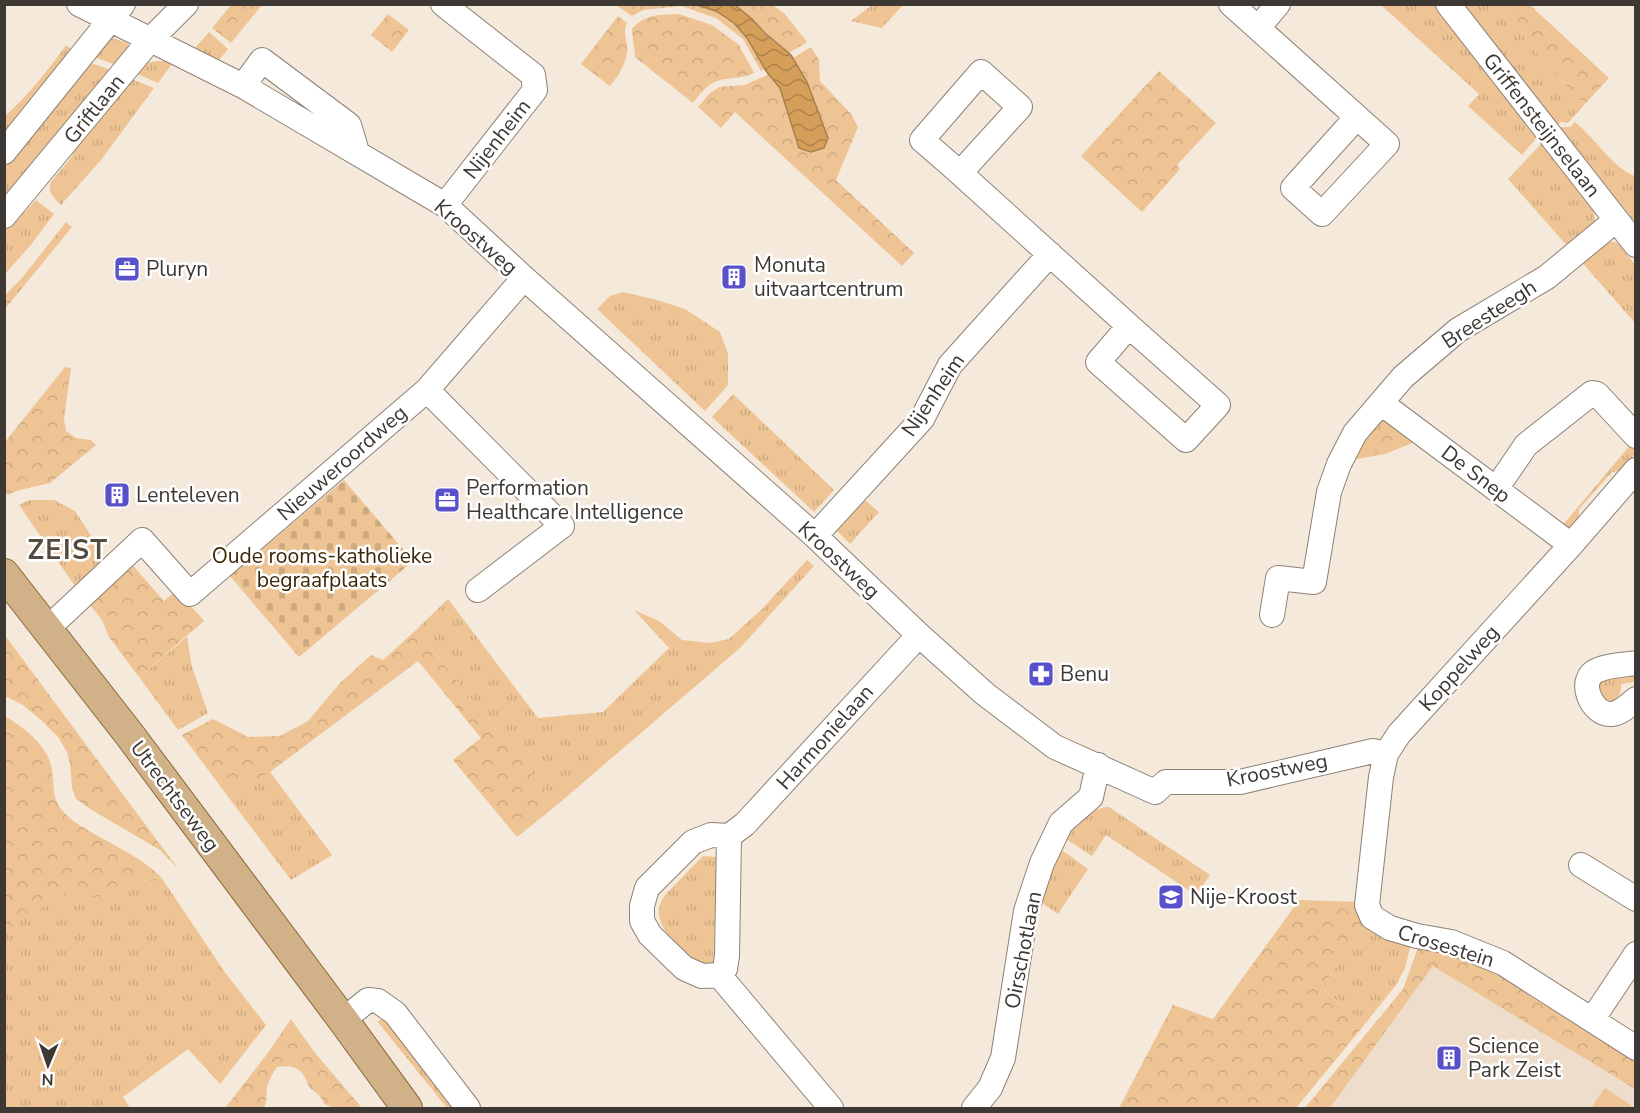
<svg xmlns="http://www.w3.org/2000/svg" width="1640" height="1113" font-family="'Nunito Sans',sans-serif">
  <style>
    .built { fill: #edddca }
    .grass { fill: url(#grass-tufts) }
    .forest { fill: url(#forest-crowns) }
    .cemetery { fill: url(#cemetery-stones) }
    .pitch { fill: #eec494 }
    .water { fill: url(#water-waves); stroke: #a77f4e; stroke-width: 1.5 }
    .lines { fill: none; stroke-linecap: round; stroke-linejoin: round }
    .minor-casing { stroke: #8d8277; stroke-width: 26 }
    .major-casing { stroke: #896637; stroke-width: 32 }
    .minor { stroke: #fff; stroke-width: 24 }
    .major { stroke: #d1b288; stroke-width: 30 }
    .labels { text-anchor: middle; stroke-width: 5; stroke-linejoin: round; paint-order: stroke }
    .street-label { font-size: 21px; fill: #3d3833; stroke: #fff }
    .poi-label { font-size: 21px; fill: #3d3833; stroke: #fff; text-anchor: start }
    .park-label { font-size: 21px; fill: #3e2708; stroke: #fff }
    .district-label { font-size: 27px; font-weight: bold; letter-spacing: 1.5px; fill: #544b40; stroke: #fff }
  </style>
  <defs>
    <pattern id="grass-tufts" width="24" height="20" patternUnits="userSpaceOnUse" patternTransform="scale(1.5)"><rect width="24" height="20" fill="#eec494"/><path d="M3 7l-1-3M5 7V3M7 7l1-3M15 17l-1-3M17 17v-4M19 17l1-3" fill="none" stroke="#cda980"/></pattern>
    <pattern id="forest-crowns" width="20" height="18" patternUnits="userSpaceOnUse" patternTransform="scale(1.5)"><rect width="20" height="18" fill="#eec494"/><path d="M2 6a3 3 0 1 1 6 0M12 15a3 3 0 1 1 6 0" fill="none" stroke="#cda980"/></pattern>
    <pattern id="cemetery-stones" width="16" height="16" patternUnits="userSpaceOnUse" patternTransform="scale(1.5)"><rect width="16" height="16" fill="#eec494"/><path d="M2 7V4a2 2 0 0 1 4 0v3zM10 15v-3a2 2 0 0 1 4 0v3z" fill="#cda980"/></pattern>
    <pattern id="water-waves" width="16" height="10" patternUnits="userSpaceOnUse" patternTransform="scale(1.5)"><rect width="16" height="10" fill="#d59e59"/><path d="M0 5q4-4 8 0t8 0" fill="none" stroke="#ae824a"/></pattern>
  </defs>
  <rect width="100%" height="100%" fill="#f5e9dc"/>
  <path class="built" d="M 1443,948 L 1635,1072 L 1635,1108 L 1330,1108 L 1433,966 Z"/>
  <path class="grass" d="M 872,5 L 872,4 L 903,5 L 882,28 L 851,21 Z
    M 1381,5 L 1436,5 L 1538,136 L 1522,155 L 1468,106 L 1479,94 Z
    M 1461,5 L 1508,5 L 1516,9 L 1521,13 L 1518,26 L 1527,40 L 1575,96 L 1585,104 L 1568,123 L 1561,122 L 1555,126 Z
    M 209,32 L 228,49 L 216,64 L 195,48 Z
    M 110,37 L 127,43 L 131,48 L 124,68 L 91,56 Z
    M 66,45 L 77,54 L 5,133 L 5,116 C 28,95 48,71 66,45 Z
    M 157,61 L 167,61 L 172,64 L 158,83 L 133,72 L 147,63 Z
    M 88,62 L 119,73 L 5,209 L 5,162 Z
    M 129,78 L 154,88 L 101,160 L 61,205 C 54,198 47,193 51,182 L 73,155 L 69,152 Z
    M 1575,122 C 1594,137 1614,169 1635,176 L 1635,231 L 1558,130 L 1561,127 L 1570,127 Z
    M 1543,142 L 1594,210 L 1595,223 L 1569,248 L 1508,179 Z
    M 36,200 L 54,214 L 30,246 L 5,274 L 5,224 L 20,208 L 25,212 Z
    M 1608,241 L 1618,243 L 1635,264 L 1635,323 L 1579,259 Z
    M 623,292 L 657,300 L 685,309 L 720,332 L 728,354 L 728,385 L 705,411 L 597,309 L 610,296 Z
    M 733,394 L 834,490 L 814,512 L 712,417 Z
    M 1383,420 L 1388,420 L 1415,442 L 1385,454 L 1357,459 L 1356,454 L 1376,424 Z
    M 1631,444 L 1635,448 L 1635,454 L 1620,471 L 1612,472 L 1579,509 L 1579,519 L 1570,530 L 1562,526 Z
    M 29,500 L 54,500 L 75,511 L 96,543 L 102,560 L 102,571 L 79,592 L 19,505 Z
    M 865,500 L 879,512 L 850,544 L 837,531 Z
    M 807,560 L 814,566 L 740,648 L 557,805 L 416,630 L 448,599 L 538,718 L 603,712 L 669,648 L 634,610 L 659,621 L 682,640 L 710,643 L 729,639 L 763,608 Z
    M 187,637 L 192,667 L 208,713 L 178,730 L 139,677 Z
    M 1635,674 L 1635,682 L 1621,684 C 1621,694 1620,697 1611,702 L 1601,699 L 1598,691 L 1599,684 L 1607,679 Z
    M 270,772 L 332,855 L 291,880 L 229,798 Z
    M 1109,807 L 1210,875 L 1196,895 L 1106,835 L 1092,856 L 1066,839 C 1077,824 1089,808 1109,807 Z
    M 1059,848 L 1088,869 L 1058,914 L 1039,901 Z
    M 703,856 L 717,857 L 713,967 L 706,968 C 686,954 646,926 663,898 C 666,893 672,888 676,884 C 685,874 694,865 703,856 Z
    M 161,877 L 224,971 L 266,1025 L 220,1084 L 188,1049 L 123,1097 L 130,1108 L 5,1108 L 4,919 L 9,927 L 67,892 L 91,898 L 107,896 L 126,885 Z
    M 1366,921 L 1412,940 L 1405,968 L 1396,985 L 1365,1024 L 1322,988 Z
    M 388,1017 L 460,1108 L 447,1108 L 377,1021 Z"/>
  <path class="forest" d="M 232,4 L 262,5 L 231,43 L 212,28 Z
    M 616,5 L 697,5 L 716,11 L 734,23 L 747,38 L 764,69 L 761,71 L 743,39 L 716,18 L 681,6 L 643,10 L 632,16 Z
    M 735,5 L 772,5 L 784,13 L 807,42 L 789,53 C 770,37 754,20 735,5 Z
    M 1508,5 L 1530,5 L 1609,78 L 1585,104 L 1575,96 L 1527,40 L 1518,26 L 1517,19 L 1520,13 L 1516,9 Z
    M 388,14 L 409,30 L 392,52 L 371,35 Z
    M 679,14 L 712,25 L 739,45 L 754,73 C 741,79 733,77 720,80 C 708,83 700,94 693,103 L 635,57 L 632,29 C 646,13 660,15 679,14 Z
    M 618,16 L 627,23 C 623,33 626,36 627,46 C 629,60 618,76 610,86 L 581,64 Z
    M 811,47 L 819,60 L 820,81 L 851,114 L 858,127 L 836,180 L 914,253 L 902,266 L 735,112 L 721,128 L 698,107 L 709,94 L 719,87 L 745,85 L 769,74 L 780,87 L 799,148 L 824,148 L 828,138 L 807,82 L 793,58 Z
    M 1159,71 L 1216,123 L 1177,165 L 1180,169 L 1142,212 L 1081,156 Z
    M 66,222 L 72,227 L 5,309 L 5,295 L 22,278 Z
    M 65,367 L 71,368 L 64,419 L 66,431 L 76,438 L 91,440 L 96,445 L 50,483 L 20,490 L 7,495 L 5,490 L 5,442 Z
    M 1392,422 L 1397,427 L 1405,443 L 1391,450 L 1389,446 L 1376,453 L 1371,442 L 1379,439 L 1376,434 L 1383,431 L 1381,427 Z
    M 129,561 L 164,601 L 177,590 L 204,621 L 139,677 L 109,637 L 102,620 L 87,601 Z
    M 416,630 L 557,805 L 517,837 L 453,760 L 481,738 L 418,661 L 270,772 L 229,798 L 182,735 L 213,719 L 248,737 L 280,736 L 308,721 L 340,683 L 371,655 L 383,660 Z
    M 4,634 L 179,870 L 160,850 L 90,809 L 76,799 L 72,788 L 70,764 L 67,752 L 58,737 L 41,720 L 23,705 L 5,696 Z
    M 5,716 C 24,728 49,746 52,770 C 54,784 52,799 62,810 C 70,820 81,826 91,832 C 115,846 142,858 161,877 L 126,885 L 107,896 L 91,898 L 67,893 L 8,928 L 4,919 Z
    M 1299,900 L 1359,902 L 1366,921 L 1322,988 L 1365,1024 L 1296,1108 L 1119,1108 L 1173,1005 L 1213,1019 Z
    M 1420,942 L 1495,971 L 1635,1061 L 1635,1089 L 1433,966 L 1330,1108 L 1305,1108 L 1403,989 Z
    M 291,1019 L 315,1053 L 362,1108 L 334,1108 L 324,1104 C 322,1096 317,1094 311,1089 C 307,1085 307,1080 304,1076 C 299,1066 287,1065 277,1067 C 273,1073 268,1081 267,1089 C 266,1096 267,1102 264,1108 L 225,1108 L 267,1054 Z"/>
  <path class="cemetery" d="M 344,480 L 413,561 L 299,657 L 230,576 Z"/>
  <path class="pitch" d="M 1605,1088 L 1635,1108 L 1591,1108 Z"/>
  <path class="water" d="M 697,5 L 735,5 L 752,19 L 765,33 L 791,55 L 807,82 L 828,138 L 824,148 L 811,152 L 799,148 L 780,88 L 766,71 L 747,38 L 734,23 L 716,11 Z"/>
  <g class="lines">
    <defs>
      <path id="minor" d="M 79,4 L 243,86 L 445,205 L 524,278 L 815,536 L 919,635 L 985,694 L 1055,747 L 1155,792 L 1166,782 L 1240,782 L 1373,751 L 1386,754
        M 443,4 L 533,75 L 535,90 L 445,205
        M 1231,4 L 1387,144 L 1322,214 L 1293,188 L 1357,117
        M 1448,4 L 1636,245
        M 1258,28 L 1278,4
        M 243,86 L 262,60 L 349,125 L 357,152
        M 4,152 L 123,4
        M 960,173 L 922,140 L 981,72 L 1020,107 L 960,173 L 1129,326
        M 4,216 L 150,40 L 186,4
        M 1129,326 L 1218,405 L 1186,440 L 1098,362 Z
        M 427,390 L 562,526 L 478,590
        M 1381,403 L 1571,545
        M 1636,470 L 1571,545 L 1399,734 L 1386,754 L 1381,777 L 1367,905 L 1372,917 L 1390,928 L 1417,936 L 1451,942 L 1503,963 L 1636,1048
        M 1496,489 L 1526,445 L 1592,393 L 1597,394 L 1636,436
        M 815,536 L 922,419 L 950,365 L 1050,254
        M 1272,615 L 1278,578 L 1314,582 L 1329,492 L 1339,464 L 1355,433 L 1403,377 L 1458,330 L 1547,277 L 1616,220
        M 47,629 L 142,540 L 190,594 L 427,390 L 524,278
        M 1636,663 C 1624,665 1609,665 1598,670 C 1576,678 1591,716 1612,714 C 1621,713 1629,705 1636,699
        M 729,836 L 711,835 L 693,842 L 647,888 L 642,906 L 642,921 L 650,935 L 684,968 L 702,976 L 719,975 L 831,1108
        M 1581,865 L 1636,899
        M 719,975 L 725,969 L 727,956 L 729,836 L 745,824 L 919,635
        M 343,1020 L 368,1000 L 378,1001 L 395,1013 L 468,1108
        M 1592,1020 L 1636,954
        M 974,1108 L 990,1088 L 1003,1058 L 1026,911 L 1042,863 L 1061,823 L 1091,797 L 1098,765"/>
      <path id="major" d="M 4,574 L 129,734 L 343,1020 L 407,1108"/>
    </defs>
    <use href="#minor" class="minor-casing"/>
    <use href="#major" class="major-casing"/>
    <use href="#minor" class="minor"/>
    <use href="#major" class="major"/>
  </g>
  <defs>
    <symbol id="office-square" viewBox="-11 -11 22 22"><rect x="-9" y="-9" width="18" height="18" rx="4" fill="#5951c9" stroke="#fff"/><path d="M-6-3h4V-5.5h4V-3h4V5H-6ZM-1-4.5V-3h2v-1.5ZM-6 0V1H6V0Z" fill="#fff"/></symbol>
    <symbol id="building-square" viewBox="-11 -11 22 22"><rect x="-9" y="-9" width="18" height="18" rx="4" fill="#5951c9" stroke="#fff"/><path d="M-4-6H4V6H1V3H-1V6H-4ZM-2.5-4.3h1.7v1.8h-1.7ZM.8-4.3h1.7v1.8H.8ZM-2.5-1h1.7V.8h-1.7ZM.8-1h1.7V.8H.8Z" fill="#fff"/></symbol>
    <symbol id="pharmacy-square" viewBox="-11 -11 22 22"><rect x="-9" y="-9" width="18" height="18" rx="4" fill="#5951c9" stroke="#fff"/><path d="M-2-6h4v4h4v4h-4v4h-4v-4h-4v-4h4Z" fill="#fff"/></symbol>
    <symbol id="school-square" viewBox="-11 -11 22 22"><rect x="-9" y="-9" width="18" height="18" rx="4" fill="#5951c9" stroke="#fff"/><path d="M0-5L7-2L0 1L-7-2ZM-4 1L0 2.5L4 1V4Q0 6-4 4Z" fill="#fff"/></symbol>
  </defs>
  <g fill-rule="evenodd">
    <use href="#office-square" x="112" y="254" width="30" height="30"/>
    <use href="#building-square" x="719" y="262" width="30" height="30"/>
    <use href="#building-square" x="102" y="480" width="30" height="30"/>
    <use href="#office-square" x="432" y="485" width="30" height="30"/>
    <use href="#pharmacy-square" x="1026" y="659" width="30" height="30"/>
    <use href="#school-square" x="1156" y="882" width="30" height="30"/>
    <use href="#building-square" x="1434" y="1043" width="30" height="30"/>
  </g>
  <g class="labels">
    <g class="street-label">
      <text transform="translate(94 109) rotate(-51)" y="7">Griftlaan</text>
      <text transform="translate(1542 125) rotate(52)" y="7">Griffensteijnselaan</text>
      <text transform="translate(497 139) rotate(-52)" y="7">Nijenheim</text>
      <text transform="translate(476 237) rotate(41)" y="7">Kroostweg</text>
      <text transform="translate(1489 314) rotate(-33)" y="7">Breesteegh</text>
      <text transform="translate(933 395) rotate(-56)" y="7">Nijenheim</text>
      <text transform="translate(342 463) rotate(-41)" y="7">Nieuweroordweg</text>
      <text transform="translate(1476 474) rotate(37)" y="7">De Snep</text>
      <text transform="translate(839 560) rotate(43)" y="7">Kroostweg</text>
      <text transform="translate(1459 668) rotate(-48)" y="7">Koppelweg</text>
      <text transform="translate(825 737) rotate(-48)" y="7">Harmonielaan</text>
      <text transform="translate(1277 770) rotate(-11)" y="7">Kroostweg</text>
      <text transform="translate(175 796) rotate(53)" y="7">Utrechtseweg</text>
      <text transform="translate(1446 946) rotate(17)" y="7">Crosestein</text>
      <text transform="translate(1023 950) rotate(-79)" y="7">Oirschotlaan</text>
    </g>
    <g class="poi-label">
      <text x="754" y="272">Monuta<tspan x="754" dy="24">uitvaartcentrum</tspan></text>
      <text x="146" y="276">Pluryn</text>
      <text x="466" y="495">Performation<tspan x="466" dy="24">Healthcare Intelligence</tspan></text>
      <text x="136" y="502">Lenteleven</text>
      <text x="1060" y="681">Benu</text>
      <text x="1190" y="904">Nije-Kroost</text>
      <text x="1468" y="1053">Science<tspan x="1468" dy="24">Park Zeist</tspan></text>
    </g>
    <g class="park-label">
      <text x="322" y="563">Oude rooms-katholieke<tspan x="322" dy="24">begraafplaats</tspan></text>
    </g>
    <g class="district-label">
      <text x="68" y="559">ZEIST</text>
    </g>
  </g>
  <rect width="1640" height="1113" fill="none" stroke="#3d3833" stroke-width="12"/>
  <g transform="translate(48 1065) rotate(182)" stroke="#ffffff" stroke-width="4.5" paint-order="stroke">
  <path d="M0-4.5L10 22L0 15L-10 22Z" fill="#3d3833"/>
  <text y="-9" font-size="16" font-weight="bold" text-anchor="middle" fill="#3d3833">N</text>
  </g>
</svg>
